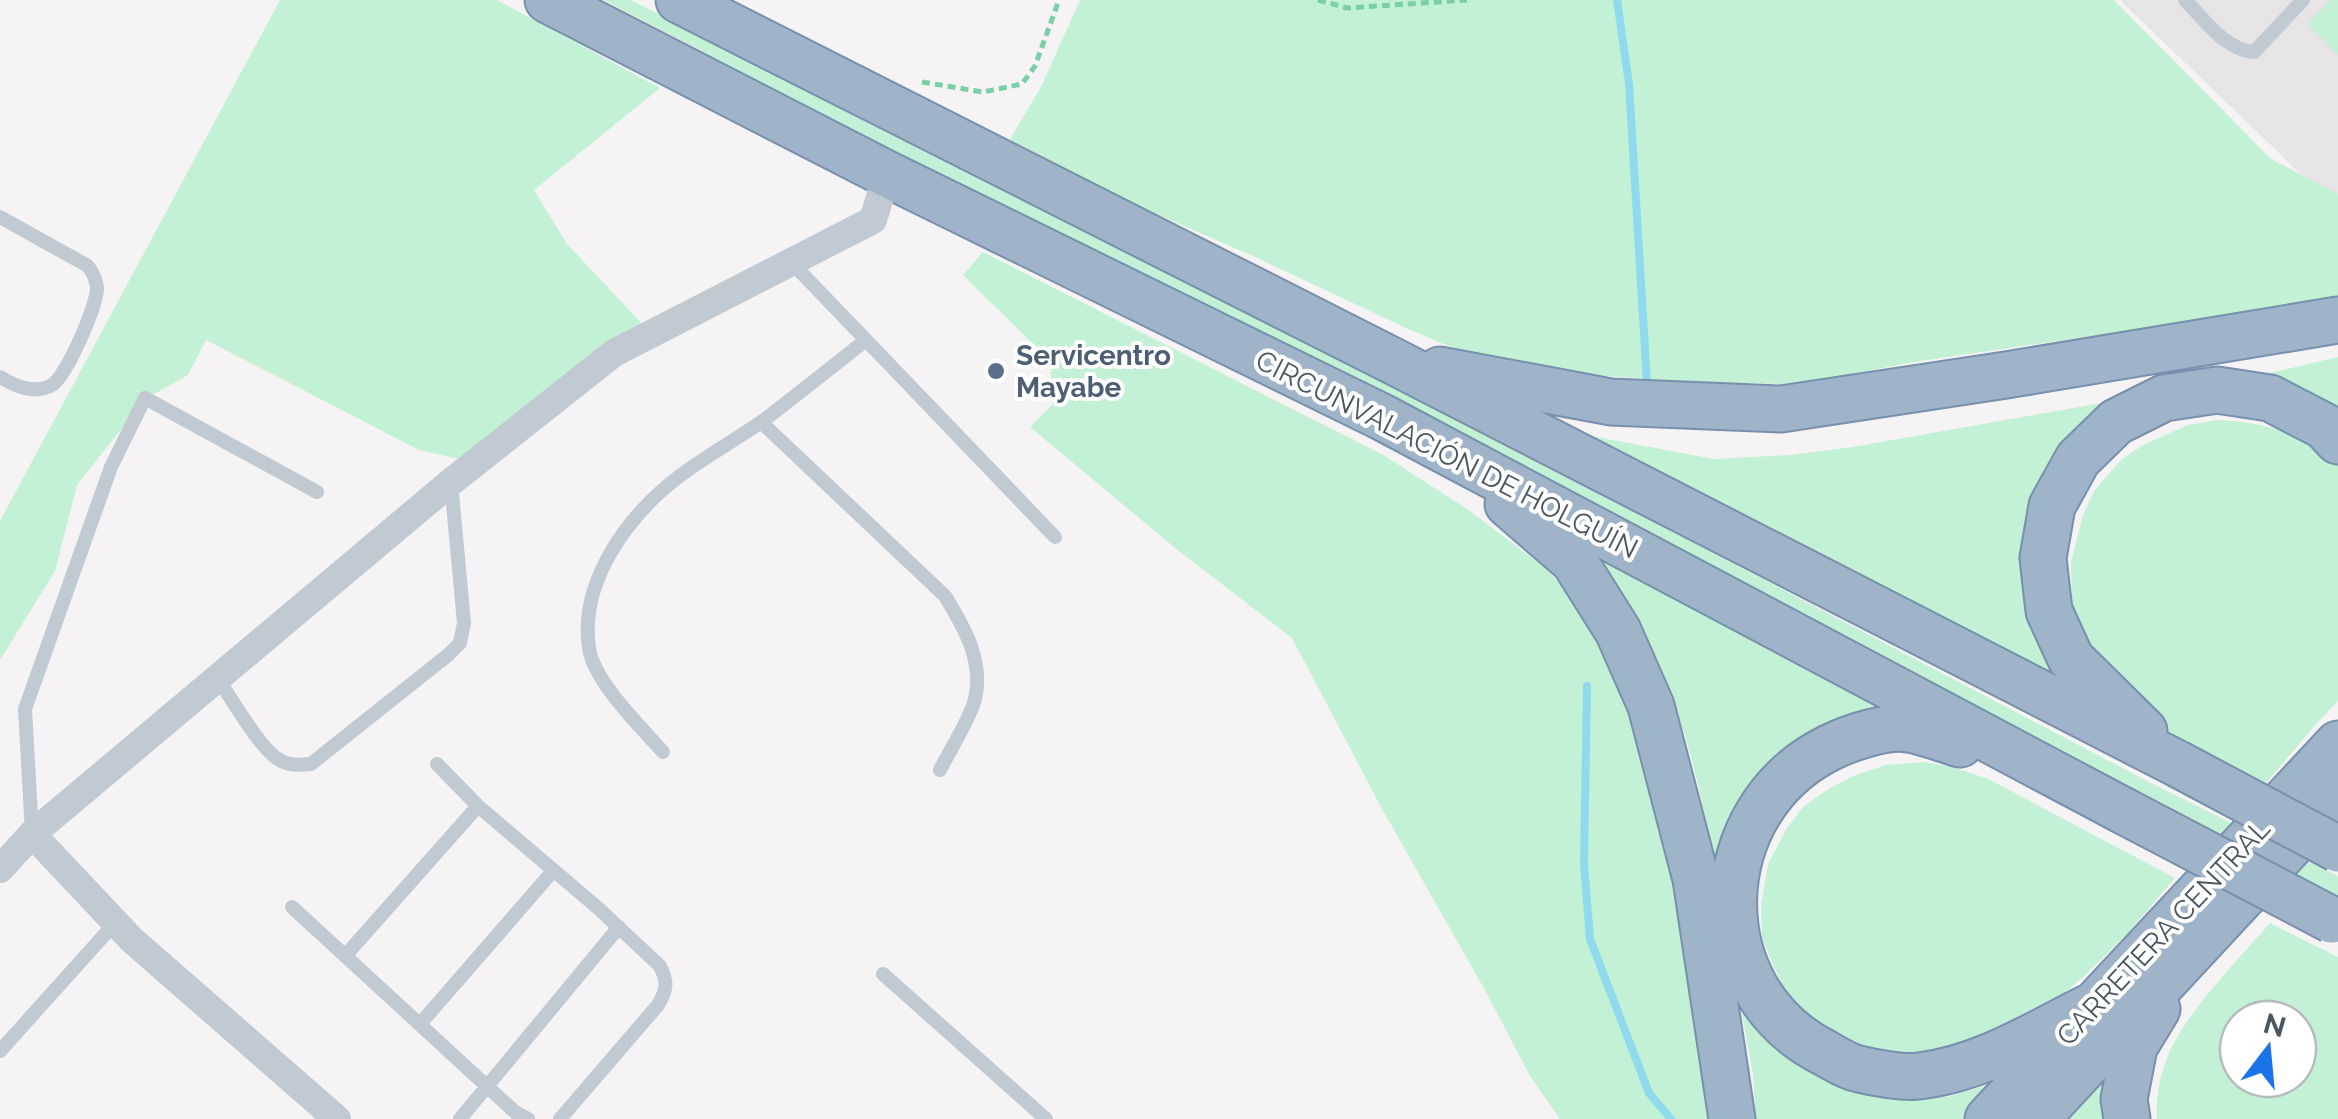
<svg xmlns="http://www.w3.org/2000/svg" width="2338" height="1119" font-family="Raleway,sans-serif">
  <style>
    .education { fill: #e6e4e5 }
    .green { fill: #c3f1d5; fill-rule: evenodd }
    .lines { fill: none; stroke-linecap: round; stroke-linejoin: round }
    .stream { stroke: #90daee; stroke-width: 8 }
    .trunk-casing { stroke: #7690ad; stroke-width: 49 }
    .path { stroke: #7ad0a6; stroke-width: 5; stroke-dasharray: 8 5; stroke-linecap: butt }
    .service { stroke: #c1cad2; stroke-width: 14 }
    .minor { stroke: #c1cad2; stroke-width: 28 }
    .trunk { stroke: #9fb4c9; stroke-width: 45 }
    .trunk-bridge-casing { stroke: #7690ad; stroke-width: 49; stroke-linecap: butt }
    .trunk-bridge { stroke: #9fb4c9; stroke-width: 45 }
    .service-dot { fill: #5c6f8a; stroke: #fff; stroke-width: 4 }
    .labels { text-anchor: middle; stroke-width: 8; stroke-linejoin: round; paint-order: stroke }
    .service-label { font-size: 28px; font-weight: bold; fill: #4e5e75; stroke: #fff; text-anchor: start }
    .street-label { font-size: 28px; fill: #4a5661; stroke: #fff }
  </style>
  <rect width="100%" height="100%" fill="#f5f3f3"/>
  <path class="education" d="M 2120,0 L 2338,0 L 2338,210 Z"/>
  <path class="green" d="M 280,0 L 497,0 L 660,88 L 534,190 L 567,244 L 645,327 L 473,462 L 419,450 L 206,340 L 188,375 L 145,399 L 77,485 L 55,571 L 0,660 L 0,521 Z
    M 604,0 L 631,0 L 659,14 L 887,133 L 1391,384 L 2149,782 L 2338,876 L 2338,901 Z
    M 1080,0 L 2114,0 L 2271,159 L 2338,194 L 2338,304 L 2199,325 L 2091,336 L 1914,362 L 1800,384 L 1714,383 L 1574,374 L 1472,356 L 1406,328 L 1253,256 L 1005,148 L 1042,85 Z
    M 2330,0 L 2338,0 L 2338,55 L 2308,24 Z
    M 983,252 L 1385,456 L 1470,511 L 1544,567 L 1587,612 L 1613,653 L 1667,830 L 1673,884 L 1719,1119 L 1560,1119 L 1530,1076 L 1486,992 L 1381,807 L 1292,638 L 1175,548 L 1030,427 L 1053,404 L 1050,361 L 963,275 Z
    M 2338,357 L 2338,425 L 2163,396 L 2048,506 L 2085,709 L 1570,432 L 1714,459 L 1790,455 L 1853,447 L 2266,374 Z
    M 2218,420 C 2263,422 2303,433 2338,463 L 2338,701 L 2316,724 L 2261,789 L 2172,745 L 2081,637 L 2072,607 L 2071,562 L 2083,515 L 2094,491 L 2121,460 L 2143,445 L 2188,425 Z
    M 1564,534 L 1931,722 L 1766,796 L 1736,960 L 1896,1094 L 1948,1097 L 1981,1087 L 2004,1076 L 1965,1119 L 1756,1119 L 1753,1073 L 1699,788 L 1685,735 L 1664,682 Z
    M 1923,762 L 1953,767 L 1988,779 L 2175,878 L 2127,934 L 2082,978 L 2031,1021 L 1943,1062 L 1860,1053 L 1792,1002 L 1773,966 L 1762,937 L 1761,906 L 1768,864 L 1787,828 L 1803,807 L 1827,790 L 1853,776 L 1886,765 Z
    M 2270,923 L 2338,957 L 2338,1119 L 2157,1119 C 2156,1098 2159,1078 2167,1058 C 2184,1014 2239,959 2270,923 ZM 2238,1019 L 2298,1019 L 2298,1079 L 2238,1079 Z
    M 2108,1070 L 2121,1119 L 2060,1119 Z"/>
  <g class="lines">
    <path class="stream" d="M 1617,0 L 1629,84 L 1647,383
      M 1587,686 L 1584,863 L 1590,939 L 1649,1093 L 1671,1119"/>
    <defs>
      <path id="trunk" d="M 548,0 L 887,174 L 1382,417 L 2124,811
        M 679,0 L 1393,361 L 2178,764
        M 1440,370 L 1611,402 L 1781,409 L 2006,375 L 2338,320
        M 1508,504 L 1574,561 L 1618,631 L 1651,706 L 1696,879 L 1732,1119
        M 2144,731 L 2071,659 L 2049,611 L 2043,558 L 2052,506 L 2078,459 L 2116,422 L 2164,398 L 2217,390 L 2270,398 L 2324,426 L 2338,441
        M 1960,744 C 1944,739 1926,732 1909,729 C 1887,725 1849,738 1829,748 C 1705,810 1700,990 1825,1053 C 1836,1059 1848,1067 1859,1069 C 1875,1073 1904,1078 1919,1076 C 1982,1069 2039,1032 2094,1005
        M 1988,1119 L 2338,744
        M 2036,1119 L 2338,794
        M 2127,1119 L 2124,1099 L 2134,1047 L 2157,1009"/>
    </defs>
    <use href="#trunk" class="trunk-casing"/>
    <path class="path" d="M 1318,0 L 1347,8 L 1467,0
      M 922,82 L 983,92 L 1022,84 L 1035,66 L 1059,0"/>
    <path class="service" d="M 2185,0 C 2205,20 2225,50 2254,52 L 2303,0
      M 0,217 L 88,266 C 93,273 96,279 97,287 C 98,304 66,377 52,385 C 34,395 15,386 0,377
      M 792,263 L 1055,537
      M 761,422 L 945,596 C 964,627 984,661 975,699 C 971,717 949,752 940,770
      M 218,679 C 232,699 259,747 278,759 C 288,766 299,765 311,764 L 448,655 L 460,643 L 464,623 L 451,482
      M 663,752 C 641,727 594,682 589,648 C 579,580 630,513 681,475 C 708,455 737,439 764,420 C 798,394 832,367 866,340
      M 437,764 L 478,806 L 598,908 L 660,966 C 668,982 667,990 658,1005 L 560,1119
      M 32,833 L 25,709 L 111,467 L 145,398 L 317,492
      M 292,907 L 515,1112 L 528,1119
      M 345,956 L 478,806
      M 883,974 L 1046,1119
      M 420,1024 L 553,871
      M 0,1051 L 116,922
      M 460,1119 L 619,927"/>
    <path class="minor" d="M 32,834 L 132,940 L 337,1119
      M 0,869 L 32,834 L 451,482 L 614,353 L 873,220 L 887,174"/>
    <use href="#trunk" class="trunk"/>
    <defs>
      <path id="trunk-bridge" d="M 2178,764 L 2338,849
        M 2124,811 L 2332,920"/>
    </defs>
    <use href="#trunk-bridge" class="trunk-bridge-casing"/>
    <use href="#trunk-bridge" class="trunk-bridge"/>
  </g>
  <circle class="service-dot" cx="996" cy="371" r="10"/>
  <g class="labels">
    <g class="service-label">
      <text x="1016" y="365">Servicentro<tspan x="1016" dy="32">Mayabe</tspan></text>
    </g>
    <g class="street-label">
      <text transform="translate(1447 454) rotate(27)" y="10">CIRCUNVALACIÓN DE HOLGUÍN</text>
      <text transform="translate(2163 932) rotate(-47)" y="10">CARRETERA CENTRAL</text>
    </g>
  </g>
  <g transform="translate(2268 1049) rotate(16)"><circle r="48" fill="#ffffff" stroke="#b7bbc0" stroke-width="2.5"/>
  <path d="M0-8L18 38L0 25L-18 38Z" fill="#1a73e8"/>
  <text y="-15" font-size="28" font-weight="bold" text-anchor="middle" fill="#4a5661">N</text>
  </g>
</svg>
